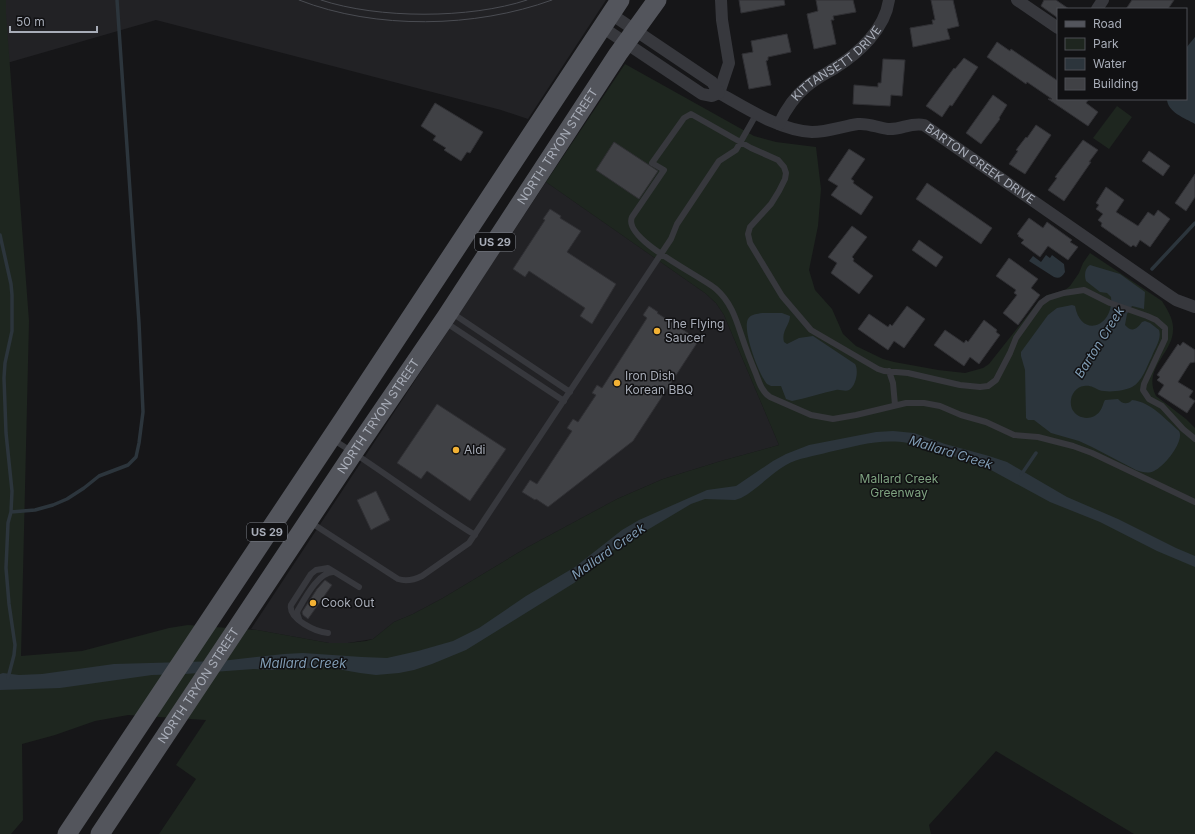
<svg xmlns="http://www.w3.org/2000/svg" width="1195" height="834" font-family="Inter,sans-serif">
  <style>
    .built { fill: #222225 }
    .green { fill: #1e261f }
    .water { fill: #2c353c }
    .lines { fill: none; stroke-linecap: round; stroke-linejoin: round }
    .stream { stroke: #2c353c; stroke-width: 3.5 }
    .building { fill: #404145; stroke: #303034 }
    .service { stroke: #37383d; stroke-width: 6 }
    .minor { stroke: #37383d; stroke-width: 12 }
    .primary { stroke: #53555c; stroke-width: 19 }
    .tram { stroke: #4a4c52; stroke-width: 1 }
    .poi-dot { fill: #f2b134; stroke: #111113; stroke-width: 1.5 }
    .labels { text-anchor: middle; stroke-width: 3; stroke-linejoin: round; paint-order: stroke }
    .shield { fill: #111113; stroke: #7b7e86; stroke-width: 1 }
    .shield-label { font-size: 11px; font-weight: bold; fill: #a8adb8 }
    .street-label { font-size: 12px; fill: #a8adb8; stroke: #111113 }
    .poi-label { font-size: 12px; fill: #a8adb8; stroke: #111113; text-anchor: start }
    .park-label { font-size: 12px; fill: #7fa381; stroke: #111113 }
    .water-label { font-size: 13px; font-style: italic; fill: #7f9bb3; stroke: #111113 }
  </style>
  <rect width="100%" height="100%" fill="#161618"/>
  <path class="built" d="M 0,0 L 606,0 L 528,119 L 501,110 L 156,20 L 0,65 Z
    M 546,182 L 705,293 L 716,303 L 724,315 L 779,445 L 721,461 L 663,479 L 617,499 L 526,548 L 443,598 L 413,614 L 394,622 L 373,639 L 348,643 L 329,643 L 251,629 Z"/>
  <path class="green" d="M 0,0 L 6,0 L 6,14 L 29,321 L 21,656 L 82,651 L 169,628 L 188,625 L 257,630 L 329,643 L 348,643 L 366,641 L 373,639 L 394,622 L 413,614 L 443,598 L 526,548 L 617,499 L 663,479 L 721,461 L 779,445 L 724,315 L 716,303 L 705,293 L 546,182 L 625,64 L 754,136 L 776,142 L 816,147 L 821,189 L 818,226 L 809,270 L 815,290 L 832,309 L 843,334 L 856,346 L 883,359 L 894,362 L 938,370 L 965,373 L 983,368 L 989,364 L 1038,302 L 1047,295 L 1065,290 L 1070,286 L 1079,273 L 1083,263 L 1090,253 L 1162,301 C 1167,309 1174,320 1173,330 C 1173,353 1142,369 1156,396 L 1186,419 L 1195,428 L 1195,834 L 1134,834 L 996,751 L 929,825 L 931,834 L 159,834 L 196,779 L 176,765 L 206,720 L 128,715 L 95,721 L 55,735 L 22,744 L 23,820 L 11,834 L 0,834 Z
    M 1117,106 L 1132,117 L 1109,149 L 1093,138 Z"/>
  <path class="water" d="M 1195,37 L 1195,124 C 1185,118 1167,112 1167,99 L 1186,99 L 1186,48 Z
    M 1046,255 L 1050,258 L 1052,255 L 1064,264 L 1065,272 C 1062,277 1059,279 1054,277 L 1029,261 L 1033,256 L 1041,262 Z
    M 1090,265 L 1120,274 L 1145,292 L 1144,309 L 1132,306 L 1127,314 L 1125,325 C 1132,333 1137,329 1142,322 L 1145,321 L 1150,323 L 1159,330 C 1162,339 1155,348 1152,356 C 1147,366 1142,382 1132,387 C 1124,391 1108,393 1099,390 C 1094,388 1091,385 1084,386 C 1074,387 1068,399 1072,409 C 1078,420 1093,421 1100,411 C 1103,407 1103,403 1105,400 L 1118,399 C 1122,404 1128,405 1132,400 C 1151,402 1165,419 1179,431 C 1185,441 1164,467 1154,471 C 1148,474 1142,472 1136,470 L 1092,447 L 1079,441 L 1051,433 L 1034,420 L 1028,420 L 1026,418 L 1025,370 L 1021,356 L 1021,352 L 1048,315 L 1057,308 L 1072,305 L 1075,306 C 1081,339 1114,327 1111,297 L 1107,293 L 1100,292 L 1086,281 C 1084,275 1085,268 1090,265 Z
    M 762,313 L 782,313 L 790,316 C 790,325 781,331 784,342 L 787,344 L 799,338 L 813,336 L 855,364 C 859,370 856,386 849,390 C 845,392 840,389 836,390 C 822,393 807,398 792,401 L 786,399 L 781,386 L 771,386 L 767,384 C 759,375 742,330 748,319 C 751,314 757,314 762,313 Z
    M 893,431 L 914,433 L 945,444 L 989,456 L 1007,462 L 1067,497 L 1118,519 L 1176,548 L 1195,556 L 1195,567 L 1157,551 L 1100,522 L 1050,502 L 980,464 L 908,443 C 881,438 856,446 829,452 C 815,456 798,458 786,465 C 770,474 758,489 741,498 L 735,500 L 705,499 L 691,504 L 612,551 L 574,583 L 466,650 L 432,664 L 414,670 L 399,673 L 376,675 L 360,673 L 326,667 L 271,670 L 254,669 L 185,674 L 152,675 L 60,688 L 0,690 L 0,674 L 3,673 L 19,675 L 42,674 L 114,664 L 221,661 L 284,654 L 303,653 L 362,657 L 387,658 L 418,651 L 453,641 L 479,628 L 526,596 L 575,567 L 622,530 L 639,520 L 707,490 L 736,486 L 773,461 L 786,454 L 809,445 L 876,432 Z"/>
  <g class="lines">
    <path class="stream" d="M 0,235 L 11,284 L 12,295 L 12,331 L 5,363 L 4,378 L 6,433 L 12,491 L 11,512 L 8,523 L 6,568 L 9,604 L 15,645 L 14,655 L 8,678
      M 1152,269 L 1195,223
      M 1021,475 L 1036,453
      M 11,512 L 35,510 L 53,505 L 67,499 L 84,488 L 99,476 L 128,465 L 136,457 L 139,443 L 143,412 L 139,323 L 117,0"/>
  </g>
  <path class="building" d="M 739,0 L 784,0 L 785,5 L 741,13 Z
    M 816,0 L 853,0 L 856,12 L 833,16 L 834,20 L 831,20 L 836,44 L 814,49 L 807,14 L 818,11 Z
    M 931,0 L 953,0 L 959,26 L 947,29 L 950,39 L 913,47 L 910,28 L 933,24 L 932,20 L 935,20 Z
    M 1044,0 L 1056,0 L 1069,9 L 1058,9 L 1058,18 L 1041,6 Z
    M 1132,0 L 1174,0 L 1168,9 L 1126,9 Z
    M 787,34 L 791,52 L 768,57 L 768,60 L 766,61 L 771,85 L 749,89 L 742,54 L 753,52 L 751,41 Z
    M 997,42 L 1010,51 L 1011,49 L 1058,81 L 1058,99 L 1089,99 L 1086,103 L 1098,112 L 1088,126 L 1048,99 L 1052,99 L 1027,82 L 1026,84 L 987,57 Z
    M 964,58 L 978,67 L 952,106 L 950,105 L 942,117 L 926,106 L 954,68 L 955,69 Z
    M 883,59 L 905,60 L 902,96 L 891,95 L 890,106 L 853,104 L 854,85 L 878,87 L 878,83 L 881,83 Z
    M 993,95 L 1007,105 L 999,118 L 1000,119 L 981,144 L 966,133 Z
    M 435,103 L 483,132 L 470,153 L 467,152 L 461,161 L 444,150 L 446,148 L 433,140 L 436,136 L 421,126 Z
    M 1036,125 L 1051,135 L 1025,174 L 1009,164 L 1018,151 L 1016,150 L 1026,137 L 1027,138 Z
    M 1083,140 L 1098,150 L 1089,162 L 1091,162 L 1064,201 L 1048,190 L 1057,178 L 1055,177 Z
    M 614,142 L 658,171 L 639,199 L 596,170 Z
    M 849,149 L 865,159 L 851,179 L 854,181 L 853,183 L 873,197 L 861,215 L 831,195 L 838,186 L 828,180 Z
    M 1149,151 L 1170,166 L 1163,176 L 1142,161 Z
    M 1195,174 L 1195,197 L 1186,211 L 1175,203 Z
    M 927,183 L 992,228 L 981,244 L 916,199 Z
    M 1106,187 L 1124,200 L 1116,212 L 1138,226 L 1148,212 L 1154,216 L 1158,210 L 1170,219 L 1150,247 L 1140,240 L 1136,247 L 1133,245 L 1131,247 L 1101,226 L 1102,223 L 1098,220 L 1103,214 L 1096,209 L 1099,205 L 1096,203 Z
    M 550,209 L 561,216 L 560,218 L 581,231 L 567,252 L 616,284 L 592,324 L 580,316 L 585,308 L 529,271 L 525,277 L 513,269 L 545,220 L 543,219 Z
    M 1029,218 L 1043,228 L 1047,222 L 1072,240 L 1070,242 L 1078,247 L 1068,260 L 1048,246 L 1040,257 L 1021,243 L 1024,240 L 1018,236 L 1019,235 L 1017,234 Z
    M 852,226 L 867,237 L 852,257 L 854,259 L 853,261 L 873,276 L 859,294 L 831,273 L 837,263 L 828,257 Z
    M 919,240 L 943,257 L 936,267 L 912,250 Z
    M 1009,258 L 1038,279 L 1031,288 L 1040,295 L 1018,325 L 1003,313 L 1017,295 L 1014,293 L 1016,290 L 996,276 Z
    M 649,306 L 658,312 L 657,313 L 699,340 L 633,441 L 548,507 L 536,499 L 535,500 L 522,492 L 530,480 L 537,484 L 572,431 L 567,428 L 573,419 L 578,422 L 596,395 L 592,393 L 597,385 L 602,388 L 647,318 L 643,315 Z
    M 907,306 L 925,319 L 904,348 L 894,341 L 888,350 L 858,329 L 869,314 L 888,327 L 890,324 L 892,326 Z
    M 984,320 L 997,330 L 996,332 L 1000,335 L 979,364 L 970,357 L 964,366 L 934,345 L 945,330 L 964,343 L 966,340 L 968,342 Z
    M 1183,342 L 1195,350 L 1195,362 L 1190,363 L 1178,382 L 1193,391 L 1189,397 L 1195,401 L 1187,413 L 1158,394 L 1164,385 L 1157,380 L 1160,377 L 1157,375 L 1178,344 L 1180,346 Z
    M 437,404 L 506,449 L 470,501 L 427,471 L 421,479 L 397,463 Z
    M 376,491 L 390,520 L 371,530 L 357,500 Z
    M 325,580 L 332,585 L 308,619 L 303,615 L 302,612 L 317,589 Z"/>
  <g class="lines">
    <path class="service" d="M 452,313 L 570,392
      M 445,322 L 564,401
      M 889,371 L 893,383 L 895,405
      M 332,439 C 381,469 426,505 475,535
      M 1195,439 L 1183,429 L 1162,406 L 1149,399 L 1143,390 L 1144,384 L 1165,339 L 1165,328 L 1156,320 L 1147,316 L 1110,303 L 1084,290 L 1064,293 L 1048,298 L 1041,303 L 1016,338 L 1010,353 L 996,380 L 988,386 L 980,387 L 960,385 L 908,373 L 884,371 L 878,369 L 811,330 L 782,296 L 750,243 L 748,234 L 750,227 L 771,204 L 779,191 L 785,179 L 786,173 L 784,167 L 778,160 L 751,148 L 691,114 L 684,118 L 652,163 L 664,170 L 632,217 C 622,239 701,276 716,289 C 731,302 736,319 742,337 C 746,349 751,362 756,374 C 759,382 762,392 770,397 L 811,415 L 833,419 L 856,415 L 906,403 L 924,403 L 940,406 L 961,415 L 986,422 L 1014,435 L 1038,437 L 1073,446 L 1092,453 L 1195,502
      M 310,522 L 398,579 C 407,582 414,580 422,576 L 469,543 L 671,239 L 677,224 L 719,161 L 736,150 L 757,113
      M 299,619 L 297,613 L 298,610 C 305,598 319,571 334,572
      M 328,633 C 316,632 288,619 291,605 L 311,574 L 316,570 L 328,568 L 359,587"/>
    <g class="minor">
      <path id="s1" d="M 721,0 L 722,20 L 729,63 L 719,93 C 746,108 781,131 812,132 C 828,132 843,126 858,124 C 869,123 878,128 888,129 C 901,130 911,122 924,125 L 1167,294 L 1176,300 L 1195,307"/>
      <path d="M 1017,0 L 1058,28"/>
      <path d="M 1097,9 L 1103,0"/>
      <path d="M 602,27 L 702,94 L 712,96 L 719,93 L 712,82 L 611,14"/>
      <path id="s2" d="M 779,124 C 786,109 794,97 806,87 C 815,79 825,74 835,68 C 859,53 885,29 889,0"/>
    </g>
    <g class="primary">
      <path d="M 67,834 L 343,420 L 620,0"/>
      <path id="s3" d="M 100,834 L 354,452 L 446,317 L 618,54 L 657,0"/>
    </g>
    <path class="tram" d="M 299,0 C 376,30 475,28 552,0
      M 321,0 C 378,19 470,19 527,0"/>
  </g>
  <g class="poi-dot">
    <circle cx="657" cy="331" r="4"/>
    <circle cx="617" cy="383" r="4"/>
    <circle cx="456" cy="450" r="4"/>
    <circle cx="313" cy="603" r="4"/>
  </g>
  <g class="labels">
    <g class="shield">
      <rect x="475" y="233" width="40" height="18" rx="3"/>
      <rect x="247" y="523" width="40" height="18" rx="3"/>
    </g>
    <g class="shield-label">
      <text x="495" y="246">US 29</text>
      <text x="267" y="536">US 29</text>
    </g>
    <g class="street-label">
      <text dy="4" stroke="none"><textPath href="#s2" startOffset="85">KITTANSETT DRIVE</textPath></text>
      <text dy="4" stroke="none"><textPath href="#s3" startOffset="826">NORTH TRYON STREET</textPath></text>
      <text dy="4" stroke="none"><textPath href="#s1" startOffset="379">BARTON CREEK DRIVE</textPath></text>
      <text dy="4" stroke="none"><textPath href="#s3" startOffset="502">NORTH TRYON STREET</textPath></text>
      <text dy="4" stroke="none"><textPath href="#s3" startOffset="178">NORTH TRYON STREET</textPath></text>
    </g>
    <g class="poi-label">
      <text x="665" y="328">The Flying<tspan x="665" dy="14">Saucer</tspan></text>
      <text x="625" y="380">Iron Dish<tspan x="625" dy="14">Korean BBQ</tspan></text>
      <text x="464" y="454">Aldi</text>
      <text x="321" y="607">Cook Out</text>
    </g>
    <g class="park-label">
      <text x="899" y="483">Mallard Creek<tspan x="899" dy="14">Greenway</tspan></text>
    </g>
    <g class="water-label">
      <text transform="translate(1099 342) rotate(-58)" y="5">Barton Creek</text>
      <text transform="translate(951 452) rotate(17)" y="5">Mallard Creek</text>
      <text transform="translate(608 551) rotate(-35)" y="5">Mallard Creek</text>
      <text x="303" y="668">Mallard Creek</text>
    </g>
  </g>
  <rect x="1057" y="8" width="130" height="92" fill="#111113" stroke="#4d4f55"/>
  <rect x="1065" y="21" width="20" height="6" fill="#53555c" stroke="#4d4f55"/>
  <text x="1093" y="28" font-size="12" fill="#a8adb8">Road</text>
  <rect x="1065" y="38" width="20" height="12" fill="#1e261f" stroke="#4d4f55"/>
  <text x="1093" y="48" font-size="12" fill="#a8adb8">Park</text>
  <rect x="1065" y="58" width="20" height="12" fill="#2c353c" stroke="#4d4f55"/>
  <text x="1093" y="68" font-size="12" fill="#a8adb8">Water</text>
  <rect x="1065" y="78" width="20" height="12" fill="#404145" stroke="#4d4f55"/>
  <text x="1093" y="88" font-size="12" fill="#a8adb8">Building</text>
  <path d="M10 26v6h87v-6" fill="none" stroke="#a8adb8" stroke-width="2"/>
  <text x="16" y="26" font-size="12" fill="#a8adb8" stroke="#111113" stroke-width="3" paint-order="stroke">50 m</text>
</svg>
